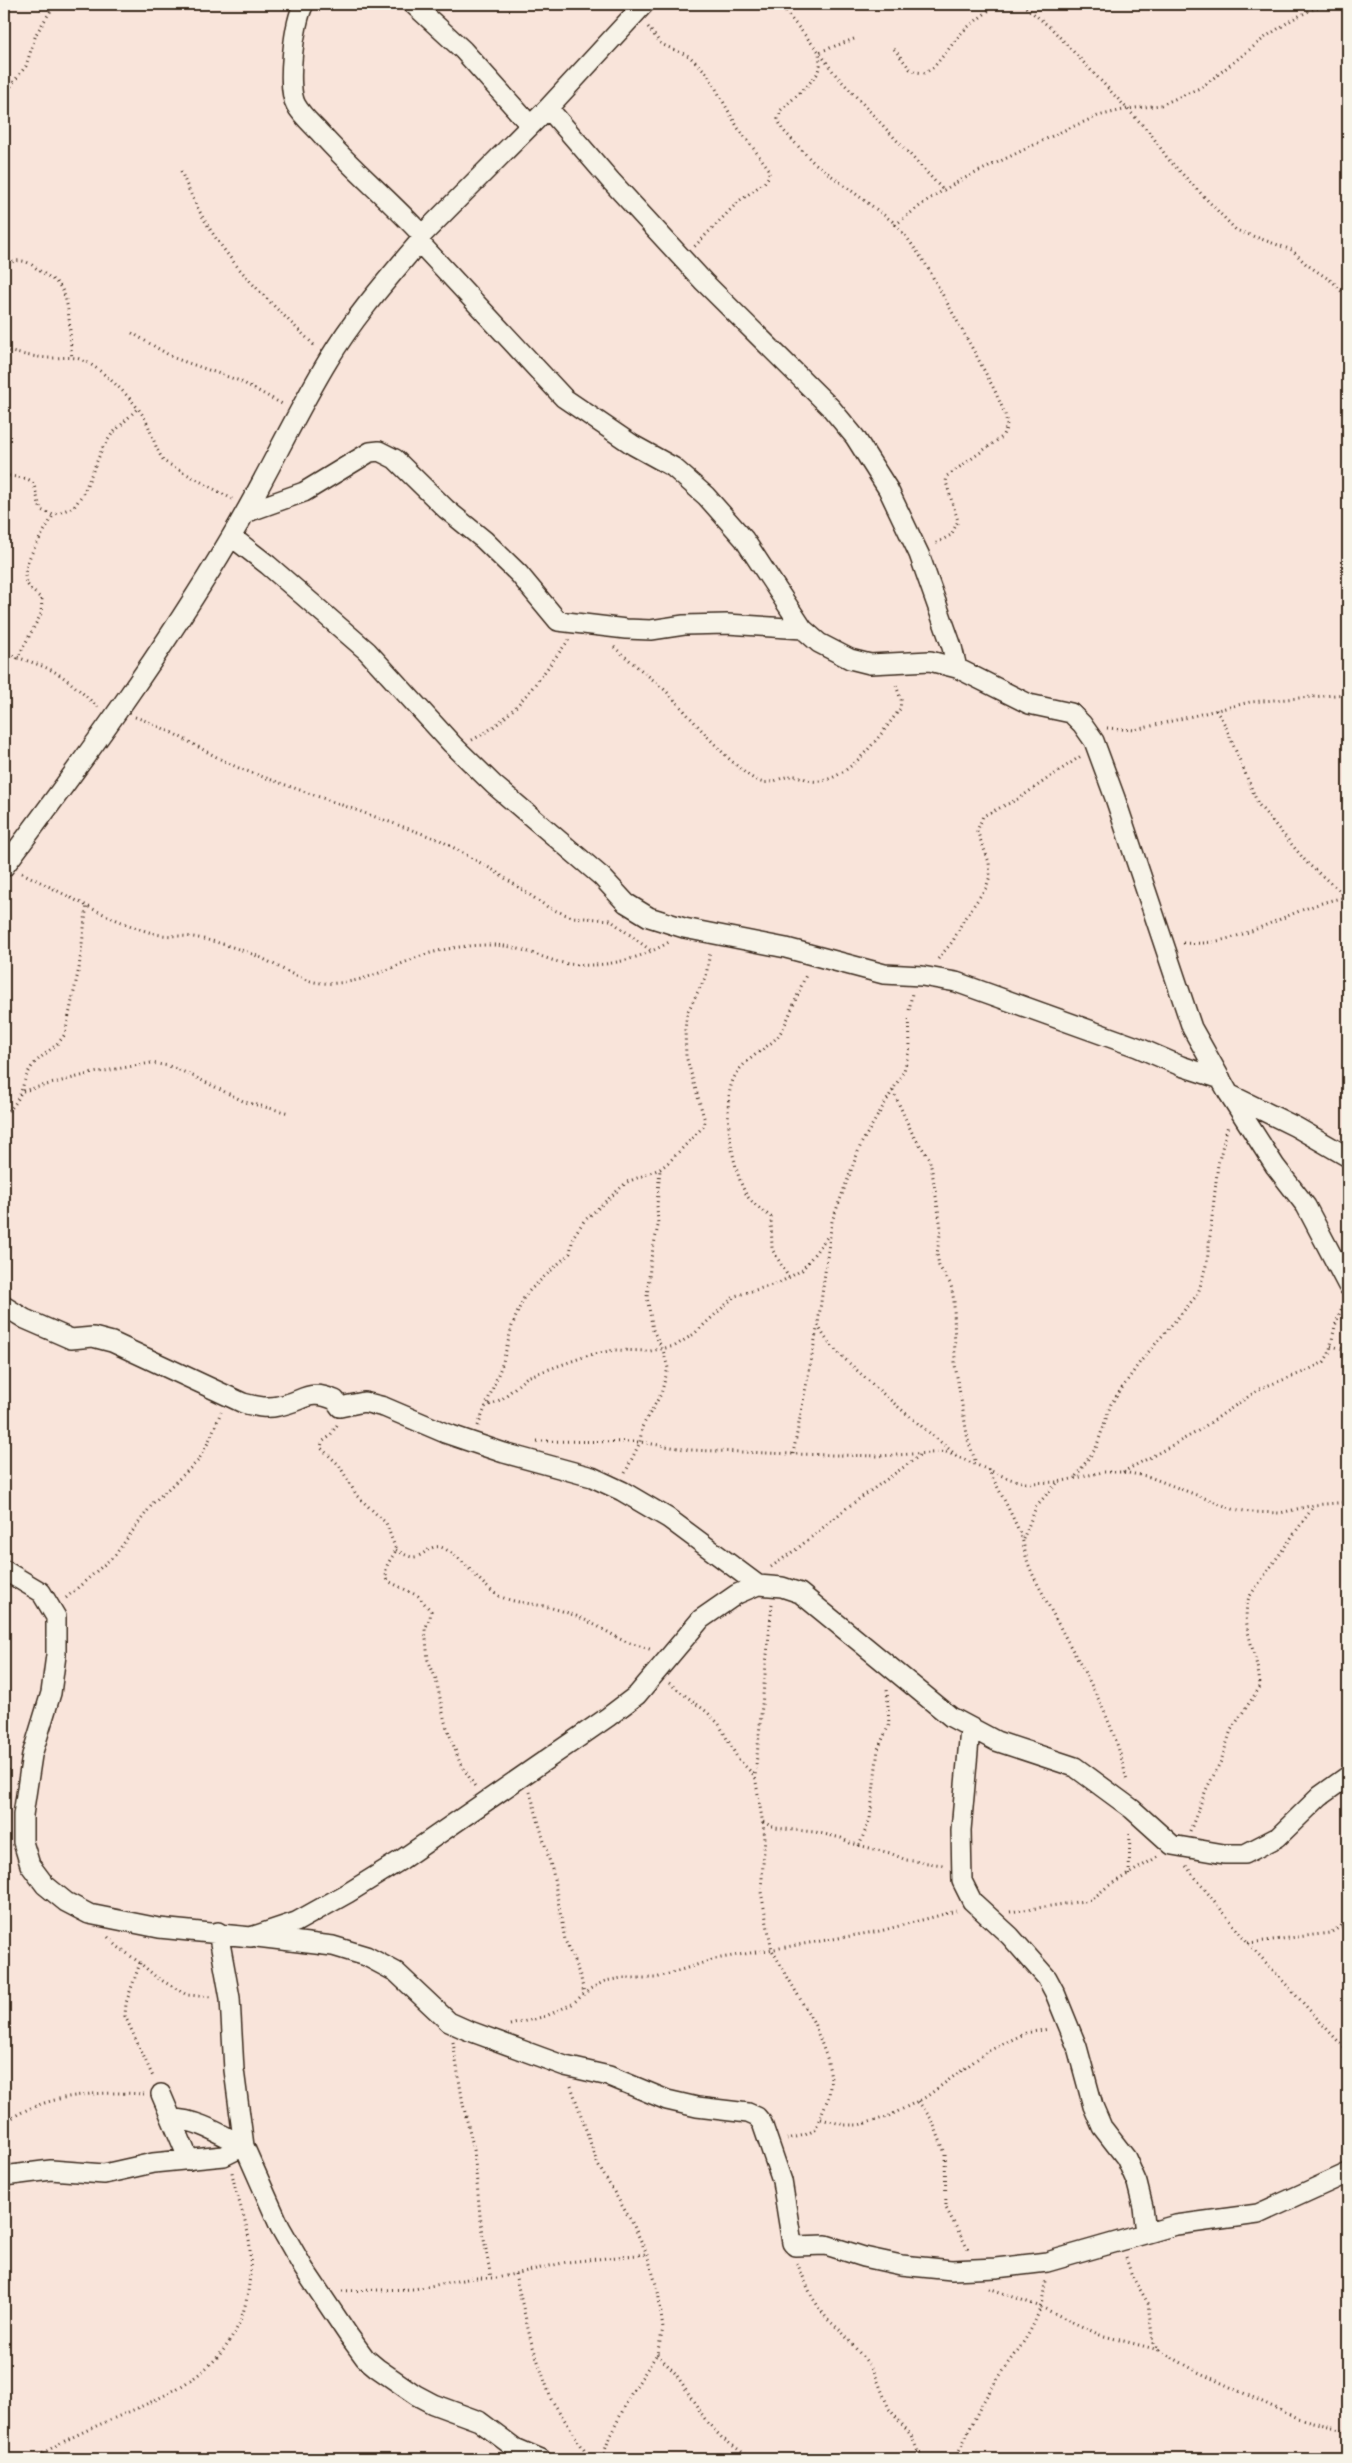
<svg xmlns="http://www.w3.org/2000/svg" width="1352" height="2463" font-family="'Gochi Hand',sans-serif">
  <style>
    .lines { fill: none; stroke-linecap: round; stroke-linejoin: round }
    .minor-casing { stroke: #3b2a1e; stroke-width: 22 }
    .path { stroke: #3b2a1e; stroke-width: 3; stroke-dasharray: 1 4; stroke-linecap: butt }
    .minor { stroke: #f7f3e8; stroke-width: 19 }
  </style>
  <rect width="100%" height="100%" fill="#f9e4da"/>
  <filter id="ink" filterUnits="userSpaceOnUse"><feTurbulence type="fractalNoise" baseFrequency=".02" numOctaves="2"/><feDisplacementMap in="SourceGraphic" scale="10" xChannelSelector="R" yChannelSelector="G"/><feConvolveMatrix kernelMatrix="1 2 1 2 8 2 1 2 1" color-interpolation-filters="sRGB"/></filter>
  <g filter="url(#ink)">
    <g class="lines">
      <defs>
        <path id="minor" d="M 304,4 C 294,21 286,88 296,105 C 302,116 313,125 321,134 C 353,170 390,200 422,235
          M 413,4 L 463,50 L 530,125
          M 548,108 L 611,181 L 704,282 L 831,408 L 855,437 L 888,489 L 919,554 L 952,647 L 957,668
          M 419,242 L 564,398 L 633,445 L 673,467 L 706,496 L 744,539 L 803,629 L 819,643 L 850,659 L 870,664 L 930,661 L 957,668 L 1029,704 L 1071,713 L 1082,724 L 1094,741 L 1115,798 L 1192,1028 L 1229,1094 L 1296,1127 L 1348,1157
          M 245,513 L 304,492 L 370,452 L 379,451 L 395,459 L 446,509 L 484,540 L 519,574 L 558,621 L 626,629 L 651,630 L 684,625 L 727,624 L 803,629
          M 232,537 L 268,565 L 367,651 L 452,744 L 494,785 L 602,877 L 626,903 L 649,917 L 684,928 L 786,948 L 884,974 L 922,976 L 956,982 L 1137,1047 L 1181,1066 L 1221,1079
          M 4,867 C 84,760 163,652 231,537 C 266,479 294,416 329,359 C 355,316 387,280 419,242 L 422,235 L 548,108 L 644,4
          M 1229,1094 L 1275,1166 L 1306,1206 L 1348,1286
          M 4,1306 L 25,1319 L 71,1339 L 93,1337 L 112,1342 L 243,1403 C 254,1406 266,1409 278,1406 C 303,1402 308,1388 335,1400 L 340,1407 L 364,1402 L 384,1407 L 445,1433 L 504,1453 L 592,1477 L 622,1491 L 668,1518 L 758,1585
          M 4,1570 L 41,1592 L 56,1617 L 56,1655 L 51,1693 L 32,1755 L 23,1815 L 23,1842 L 30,1865 L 45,1885 L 66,1902 L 89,1914 L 159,1928 L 251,1937 L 296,1922 L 348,1893 L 401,1860 L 608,1717 L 637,1695 L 701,1619 L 737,1594 L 758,1585 L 782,1587 L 800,1593 L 951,1717 L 996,1741 L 1075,1767 L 1132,1809 L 1172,1845 L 1224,1854 L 1245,1854 L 1278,1837 L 1320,1796 L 1348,1776
          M 970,1729 L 961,1830 L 962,1881 L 972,1901 L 1010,1936 L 1047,1978 L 1055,1993 L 1077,2047 L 1093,2106 L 1102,2127 L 1126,2158 L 1137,2183 L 1143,2207 L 1146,2233
          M 218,1932 L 230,1998 L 234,2070 L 244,2146 L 280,2227 L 304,2269 L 349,2336 L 365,2358 L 377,2368 L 416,2395 L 433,2404 L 479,2421 L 515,2448 L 541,2459
          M 257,1937 L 333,1946 L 366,1956 L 396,1972 L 449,2022 L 467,2030 L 565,2066 L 609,2076 L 667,2100 L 697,2107 L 748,2113 L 757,2117 L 762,2123 L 782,2181 L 792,2243 L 795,2246 L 826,2245 L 864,2257 L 901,2265 L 952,2270 L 996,2268 L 1047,2262 L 1176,2225 L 1258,2214 L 1348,2173
          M 161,2094 L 189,2160
          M 172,2119 C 197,2119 222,2135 244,2146
          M 4,2176 L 51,2170 L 104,2174 L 153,2163 L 224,2156 L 244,2146"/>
      </defs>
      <use href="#minor" class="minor-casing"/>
      <path class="path" d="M 779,4 L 819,52 L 820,65 L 817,74 L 807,86 L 781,110 L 778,119 L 782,129 L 813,162 L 892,221 L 908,239 L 925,263 L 976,355 L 995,391 L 1005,414 L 1007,426 L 1002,437 L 947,476 L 946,482 L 958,521 L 951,535 L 933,545
        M 1022,4 L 1052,29 L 1151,134 L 1168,159 L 1236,230 L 1292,250 L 1306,264 L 1333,282 L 1343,293 L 1348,295
        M 648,27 L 661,44 L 689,56 L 707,73 L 738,128 L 769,169 L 769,176 L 764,183 L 739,201 L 694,247
        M 854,39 L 819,52 L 835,74 L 943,190
        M 894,49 L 910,69 L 916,72 L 925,73 L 934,67 L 963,31 L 997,4
        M 4,100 L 12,84 L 26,66 L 36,34 L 55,4
        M 181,171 C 212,251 257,289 316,347
        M 895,225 L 929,199 L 959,181 L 1067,129 L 1098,116 L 1127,109 L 1161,105 L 1202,87 L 1267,36 L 1293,19 L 1313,9 L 1343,4
        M 4,267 C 12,259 23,259 32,265 C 39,271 50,277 57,283 C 72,297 69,338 72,358
        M 132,333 L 174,358 L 240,381 L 284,405
        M 4,350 C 18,354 34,357 49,358 C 58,358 67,357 76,358 C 95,361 138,403 146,421 C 153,435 155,450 165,462 L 232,499
        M 4,475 C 40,481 30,476 41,510 L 53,515 L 74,507 L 84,492 L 103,447 L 112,434 L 138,408
        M 614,647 C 631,662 649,676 666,691 C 687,712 737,775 761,782 C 773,785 783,775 794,776 C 801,776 806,780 812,781 C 847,785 881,734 900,709 L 901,700 L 895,682
        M 4,651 C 20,660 39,663 55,672 C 71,681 85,696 98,707
        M 17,659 L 41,614 L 42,599 C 36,594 29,588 26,582 C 20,563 45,533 53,515
        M 1216,710 L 1225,725 L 1258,804 L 1308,864 L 1347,897
        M 135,717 C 172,729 205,753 241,769 L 440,840 L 493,870 L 549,908 L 572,917 L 610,920 L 650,950
        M 1107,728 L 1135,730 L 1250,702 L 1348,694
        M 472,740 C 516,718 539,677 569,640
        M 22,873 C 64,893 106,919 152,933 C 165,937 179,935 193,937 C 211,940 230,946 247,952 C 281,964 300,987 338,983 C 366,981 388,969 413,959 C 438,949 464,945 491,945 C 513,945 531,953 552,960 C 589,972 636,962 669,942
        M 1183,943 C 1243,948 1291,905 1348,897
        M 938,959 L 953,941 L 964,919 L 986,888 L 990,876 L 989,862 L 977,831 L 983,816 L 1018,799 L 1081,756
        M 23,1091 L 93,1073 L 151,1063 L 169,1066 L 189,1074 L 245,1102 L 289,1113
        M 893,1091 L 913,1135 L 929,1158 L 932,1171 L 941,1228 L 937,1254 L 939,1266 L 951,1285 L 954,1301 L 955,1365 L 968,1440 L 976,1463
        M 4,1114 C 26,1099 19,1081 34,1064 C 44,1053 57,1047 65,1034 L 79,968 L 87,904
        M 789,1278 L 772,1249 L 771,1217 C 762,1210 752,1204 746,1194 C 732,1169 721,1103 734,1078 C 743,1059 765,1051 778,1036 C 788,1023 799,989 807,973
        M 818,1325 C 827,1345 844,1358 860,1373 C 891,1402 924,1428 956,1455
        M 1331,1346 L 1348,1350
        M 485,1407 L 502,1399 L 527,1377 L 589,1355 L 614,1350 L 650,1351 L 675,1346 L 694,1334 L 735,1296 L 779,1283 L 802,1270 L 828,1236
        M 337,1425 L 329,1437 L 322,1442 L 321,1448 L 339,1465 L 357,1496 L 386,1523 L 396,1550 C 390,1562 382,1567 388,1581 L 418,1596 L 431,1611 L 430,1618 L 425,1629 L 428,1660 L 436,1679 L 445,1722 L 460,1763 L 476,1788
        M 478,1426 L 503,1362 L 512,1326 L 523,1299 L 530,1290 L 570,1253 L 573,1237 L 584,1221 L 627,1182 L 660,1169 L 669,1162 L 704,1126 L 705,1121 L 686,1056 L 685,1030 L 687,1013 L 706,976 L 710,952
        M 537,1441 L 640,1442 L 690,1450 L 793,1454 L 879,1456 L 946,1452 L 1010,1479 L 1026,1483 L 1058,1482 L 1103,1472 L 1122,1472 L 1147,1476 L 1233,1509 L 1250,1512 L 1280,1513 L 1314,1505 L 1348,1502
        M 793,1454 L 818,1324 L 832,1221 L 861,1144 L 904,1071 L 910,1047 L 909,1011 L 912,993
        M 988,1469 C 1000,1492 1012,1514 1022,1538 C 1024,1545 1025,1553 1027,1560 C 1031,1573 1039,1586 1045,1598 C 1076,1662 1113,1710 1127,1782
        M 1123,1472 L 1195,1433 L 1261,1388 L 1304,1372 L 1324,1362 L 1329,1354 L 1335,1326 L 1344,1302
        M 625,1473 L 640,1442 L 642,1427 L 661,1394 L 668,1368 L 663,1350 L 653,1330 L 647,1297 L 651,1258 L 658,1226 L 657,1205 L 660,1169
        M 1076,1476 L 1096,1448 L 1111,1404 L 1140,1362 L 1198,1294 L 1207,1262 L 1218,1164 L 1228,1125
        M 1023,1539 L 1037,1505 L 1058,1482
        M 396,1550 C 402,1553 408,1557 414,1557 C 426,1556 431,1541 445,1549 C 466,1560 481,1586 499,1596 C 516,1604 537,1603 555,1609 C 579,1615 599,1627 620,1639 C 630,1644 642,1646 652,1650
        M 771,1567 L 798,1548 L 848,1507 L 922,1454
        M 66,1598 L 115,1555 L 154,1502 L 198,1461 L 209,1441 L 221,1412
        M 772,1604 L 755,1776 L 765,1837 L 761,1892 L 772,1950 L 814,2023 L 827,2058 L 831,2077 L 829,2096 L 815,2130 L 805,2135 L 787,2139
        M 669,1683 L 707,1712 L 719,1724 L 738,1759 L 755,1776
        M 4,1720 L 4,1737
        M 4,1755 L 9,1773
        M 530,1792 L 553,1873 L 565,1940 L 581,1978 L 584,1994
        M 763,1822 L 775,1828 L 815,1832 L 841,1838 L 850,1843 L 890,1853 L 906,1860 L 943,1865
        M 1190,1831 L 1206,1790 L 1221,1761 L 1231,1730 L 1260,1687 C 1259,1655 1239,1627 1249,1597 L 1314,1506
        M 859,1846 L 870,1819 L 878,1749 L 889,1725 L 887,1688
        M 1186,1866 L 1248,1943 L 1348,2052
        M 1129,1875 L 1130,1832
        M 1010,1912 L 1091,1900 L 1108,1886 L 1159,1856
        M 108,1937 L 117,1946 L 140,1963 L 156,1977 L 187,1995 L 212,1997
        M 1248,1943 L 1330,1933 L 1348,1922
        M 140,1963 L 126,2003 L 125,2016 L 154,2079
        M 510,2025 L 546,2016 L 572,2004 L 590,1989 L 605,1981 L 622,1978 L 656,1978 L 715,1959 L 880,1931 L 956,1911
        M 453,2042 L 463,2104 L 474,2150 L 480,2216 L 491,2278
        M 571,2086 L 598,2165 L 633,2224 L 647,2254 L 658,2291 L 663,2329 L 657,2354 L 631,2394 L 610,2436 L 602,2459
        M 918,2101 L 932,2120 L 945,2153 L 946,2208 L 969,2251
        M 821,2119 L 845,2125 L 859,2125 L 887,2117 L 926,2097 L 988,2051 L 1026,2033 L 1049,2029
        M 4,2123 C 45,2094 96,2091 144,2094
        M 1126,2258 L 1132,2276 L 1148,2303 L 1153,2343 L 1159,2350 L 1198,2372 L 1297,2418 L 1348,2431
        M 797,2263 L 812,2297 L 827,2319 L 841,2331 L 873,2369 L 889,2409 L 911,2435 L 921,2459
        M 515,2274 L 531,2341 L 551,2399 L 590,2459
        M 989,2288 L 1041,2307 L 1100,2335 L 1159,2350
        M 342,2291 L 414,2289 L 473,2278 L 497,2278 L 567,2262 L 647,2254
        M 657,2354 L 676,2374 L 707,2422 L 722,2438 L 752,2459
        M 34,2459 C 128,2396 257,2399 250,2250 C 249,2223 236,2199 232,2172
        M 955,2459 C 966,2438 975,2415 988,2394 C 1012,2354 1042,2330 1045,2280"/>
      <use href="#minor" class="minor"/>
    </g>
  </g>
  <rect width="1352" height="2463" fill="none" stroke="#f7f3e8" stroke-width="20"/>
  <rect x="10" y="10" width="1332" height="2443" fill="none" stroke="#3b2a1e" stroke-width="2" filter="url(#ink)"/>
</svg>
